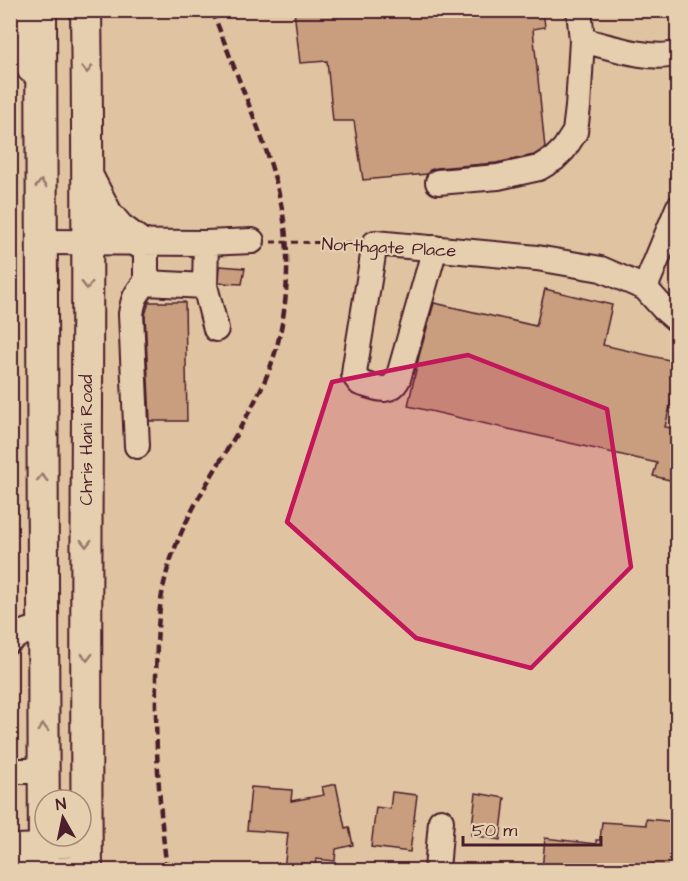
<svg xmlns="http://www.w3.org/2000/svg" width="688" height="881" font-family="'Architects Daughter',sans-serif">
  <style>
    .building { fill: #c89e7e; stroke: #4a1f2b; stroke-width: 1.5 }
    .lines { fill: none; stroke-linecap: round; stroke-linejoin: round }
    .minor-casing { stroke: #4a1f2b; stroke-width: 28 }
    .major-casing { stroke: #4a1f2b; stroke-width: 34 }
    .path { stroke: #4a1f2b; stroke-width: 3; stroke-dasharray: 6 4.5; stroke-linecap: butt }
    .minor { stroke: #e5cfae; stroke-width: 24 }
    .major { stroke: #e5cfae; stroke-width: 30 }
    .rail { stroke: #4a1f2b; stroke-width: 4.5; stroke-dasharray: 9 4.5; stroke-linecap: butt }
    .oneway { stroke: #98776c }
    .marked { fill: #c2185b; fill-opacity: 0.2; stroke: #c2185b; stroke-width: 4.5; stroke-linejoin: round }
    .labels { text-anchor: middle; stroke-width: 4.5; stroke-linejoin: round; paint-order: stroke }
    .street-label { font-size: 18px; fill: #4a1f2b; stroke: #e5cfae }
  </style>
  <rect width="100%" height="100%" fill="#e0c4a2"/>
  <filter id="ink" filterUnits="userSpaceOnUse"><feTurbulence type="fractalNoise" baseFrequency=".0167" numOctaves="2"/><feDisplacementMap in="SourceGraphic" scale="12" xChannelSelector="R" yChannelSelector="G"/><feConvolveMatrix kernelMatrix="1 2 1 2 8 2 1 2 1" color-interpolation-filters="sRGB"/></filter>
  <g filter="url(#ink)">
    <path class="building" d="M 294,10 L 543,10 L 545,27 L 533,29 L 545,148 L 534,155 L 496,163 L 437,168 L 430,170 L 427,174 L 363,180 L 354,121 L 333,121 L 327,61 L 300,63 Z
      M 220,266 L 245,268 L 242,284 L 219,283 Z
      M 545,289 L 612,305 L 603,345 L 678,362 L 678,373 L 665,427 L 678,429 L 678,482 L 653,476 L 657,463 L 408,406 L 419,356 L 434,303 L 536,326 Z
      M 149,302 L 185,302 L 187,421 L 150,421 L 145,315 Z
      M 336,784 L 345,828 L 349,827 L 353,845 L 336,849 L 335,861 L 316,859 L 315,870 L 284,870 L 288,833 L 247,830 L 251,787 L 292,790 L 291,801 L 324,795 L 322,787 Z
      M 392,792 L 417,795 L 410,852 L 371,847 L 376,807 L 390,809 Z
      M 476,793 L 505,798 L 500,840 L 471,835 Z
      M 646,819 L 678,822 L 678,870 L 542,870 L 545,838 L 596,844 L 596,840 L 600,840 L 602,822 L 646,825 Z"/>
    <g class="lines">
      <defs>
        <path id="minor" d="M 582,40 C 607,46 654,62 678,53
          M 438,182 L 498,177 L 539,168 L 554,159 L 564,149 L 575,132 L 578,107 L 582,40 L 579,10
          M 41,242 L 206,243 L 252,241
          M 435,248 L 398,379 C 389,396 375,387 360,383 L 354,375 L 355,366 L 375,243 L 537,258 L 601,269 L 645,288 L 678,208
          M 146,283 L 205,286 L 206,243
          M 205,286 L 216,329
          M 645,288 L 663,308 L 678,321
          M 137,446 L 131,314 C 133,301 135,293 146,283 L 146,242
          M 10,641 C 20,632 30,630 43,628
          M 10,771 L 43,771
          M 10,849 L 17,847 L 88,844
          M 10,868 C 32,873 64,869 87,868
          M 437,870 L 441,821"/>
        <path id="major" d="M 18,10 L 19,26 L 32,68
          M 41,10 L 44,870
          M 86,10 C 90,297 84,584 87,870
          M 89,179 L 107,214 L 119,228 L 138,242"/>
      </defs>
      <use href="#minor" class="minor-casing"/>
      <use href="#major" class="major-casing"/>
      <path class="path" d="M 271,242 L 355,243"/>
      <use href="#minor" class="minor"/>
      <use href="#major" class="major"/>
      <path class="rail" d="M 167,870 C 159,806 155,741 156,676 C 157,636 158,594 172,556 C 195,491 238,441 265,380 C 282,342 288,297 287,256 C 286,199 266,147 245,95 C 234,67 223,39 212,10"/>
    </g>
    <defs><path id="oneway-chevron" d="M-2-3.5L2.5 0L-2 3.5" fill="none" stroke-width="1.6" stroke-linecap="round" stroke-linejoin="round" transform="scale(1.5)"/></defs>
    <g class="oneway">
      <use href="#oneway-chevron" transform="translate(87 69) rotate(89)"/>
      <use href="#oneway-chevron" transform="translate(41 184) rotate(-89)"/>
      <use href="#oneway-chevron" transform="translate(87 285) rotate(90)"/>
      <use href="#oneway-chevron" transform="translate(42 478) rotate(-90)"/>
      <use href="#oneway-chevron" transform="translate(86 543) rotate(90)"/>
      <use href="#oneway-chevron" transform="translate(87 657) rotate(90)"/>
      <use href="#oneway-chevron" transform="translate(43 728) rotate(-90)"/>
    </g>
  </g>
  <path class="marked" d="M 468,355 L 607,409 L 631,567 L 531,668 L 416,638 L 287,522 L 332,382 Z"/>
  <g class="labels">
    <g class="street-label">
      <text transform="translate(389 247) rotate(3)" y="6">Northgate Place</text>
      <text transform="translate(86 440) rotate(-90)" y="6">Chris Hani Road</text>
    </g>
  </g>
  <rect width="688" height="881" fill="none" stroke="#e5cfae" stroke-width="36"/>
  <rect x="18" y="18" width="652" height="845" fill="none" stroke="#4a1f2b" stroke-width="2" filter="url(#ink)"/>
  <g transform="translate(63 818) rotate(351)"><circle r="28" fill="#e5cfae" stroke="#a7897a" stroke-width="1.5"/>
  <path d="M0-4.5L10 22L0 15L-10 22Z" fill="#4a1f2b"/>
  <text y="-9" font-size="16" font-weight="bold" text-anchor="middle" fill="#4a1f2b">N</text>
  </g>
  <path d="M463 836v9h138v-9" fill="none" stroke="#4a1f2b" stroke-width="3"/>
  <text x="472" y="836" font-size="18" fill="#4a1f2b" stroke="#e5cfae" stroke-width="4.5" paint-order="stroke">50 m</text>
</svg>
